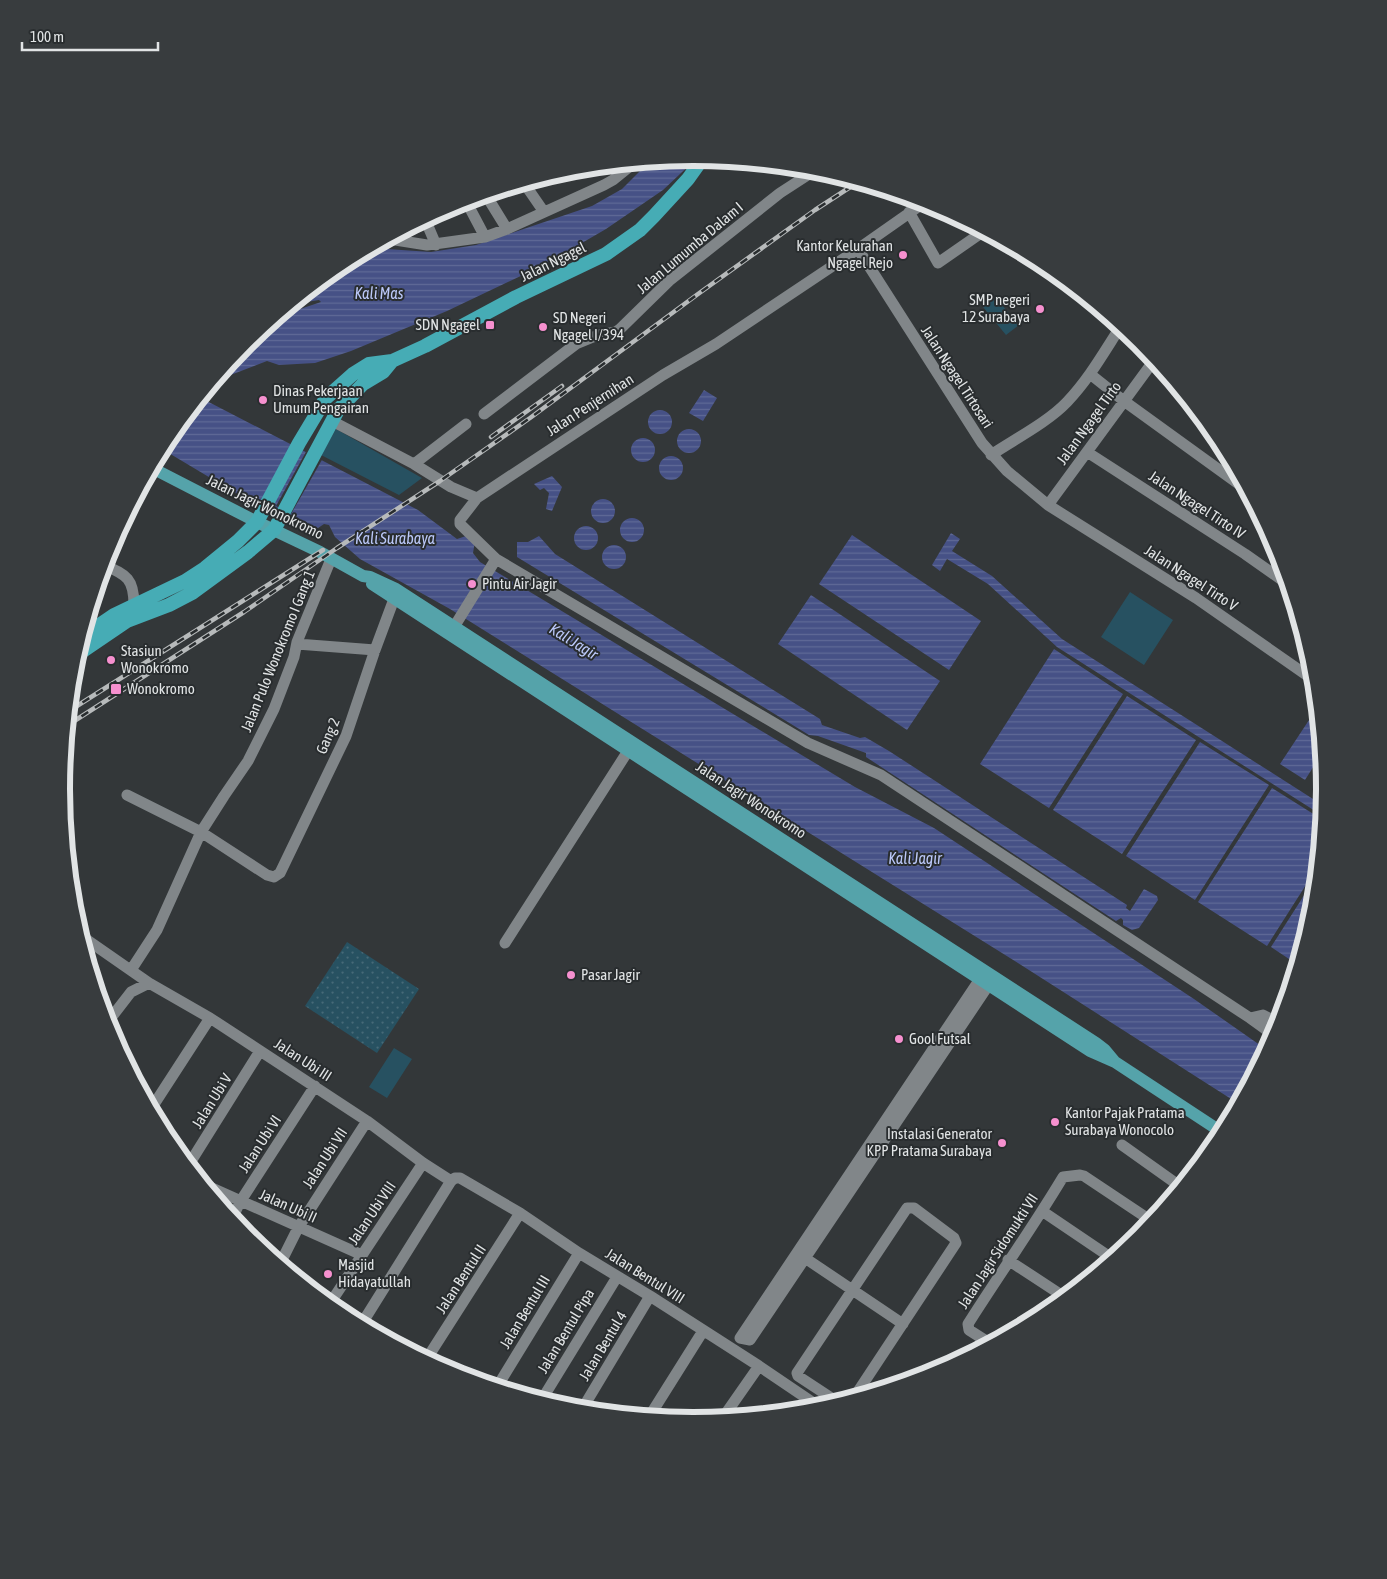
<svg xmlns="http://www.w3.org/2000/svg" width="1387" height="1579" font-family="'Asap Condensed',sans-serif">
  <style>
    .grass { fill: url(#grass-dots) }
    .green { fill: #275161 }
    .water { fill: url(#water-rules) }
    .pier { fill: #333739 }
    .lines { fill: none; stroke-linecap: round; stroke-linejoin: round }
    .minor { stroke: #818689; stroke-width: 11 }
    .primary { stroke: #55a3aa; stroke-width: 12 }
    .trunk { stroke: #46acb5; stroke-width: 14 }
    .rail-casing { stroke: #b7babb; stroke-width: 4.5 }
    .rail { stroke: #292d2f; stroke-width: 2.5; stroke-dasharray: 8; stroke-linecap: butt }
    .poi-dot { fill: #f690cf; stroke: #292d2f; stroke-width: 2 }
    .labels { text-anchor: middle; stroke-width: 4; stroke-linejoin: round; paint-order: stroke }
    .poi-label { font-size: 15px; fill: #e1e4e5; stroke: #292d2f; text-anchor: start }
    .street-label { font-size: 15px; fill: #e1e4e5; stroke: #292d2f }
    .water-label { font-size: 16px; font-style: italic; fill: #bcc9fa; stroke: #292d2f }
    .rim { fill: none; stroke: #e1e4e5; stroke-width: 6 }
  </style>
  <defs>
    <pattern id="grass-dots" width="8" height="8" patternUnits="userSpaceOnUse" patternTransform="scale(1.25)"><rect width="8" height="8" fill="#275161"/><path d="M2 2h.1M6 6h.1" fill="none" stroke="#466a78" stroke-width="1.8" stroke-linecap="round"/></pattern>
    <pattern id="water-rules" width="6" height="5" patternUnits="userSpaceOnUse" patternTransform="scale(1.25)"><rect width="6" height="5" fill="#465186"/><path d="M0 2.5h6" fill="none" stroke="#606a97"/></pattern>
  </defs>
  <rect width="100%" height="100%" fill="#333739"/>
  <path class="grass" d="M 347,942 L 419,989 L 377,1053 L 305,1006 Z"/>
  <path class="green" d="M 995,297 L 1019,325 L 1006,335 L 983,307 Z
    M 336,429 L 422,478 L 399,495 L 321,455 Z
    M 1130,592 L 1173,620 L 1144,665 L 1101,637 Z
    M 394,1048 L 412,1059 L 387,1098 L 369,1087 Z"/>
  <path class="water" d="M 697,158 L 663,190 L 606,229 L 544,265 L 447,311 L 351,351 L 315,363 L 279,365 L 267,361 L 215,381 L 245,345 L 260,341 L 259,334 L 260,331 L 279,316 L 321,302 L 319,300 L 294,304 L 342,264 L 372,248 L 431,252 L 476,245 L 592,206 L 622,189 L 649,162 Z
    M 704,390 L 717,398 L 703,421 L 689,413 Z
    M 201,398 L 418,510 L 457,539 L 466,536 L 475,541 L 473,553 L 480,562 L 855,787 L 934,828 L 1194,999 L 1267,1050 L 1239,1104 L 1010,958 L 450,609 L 360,559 L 335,537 L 329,525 L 324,524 L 318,528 L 244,498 L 162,449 L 168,438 Z
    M648 422a12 12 0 1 1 24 0a12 12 0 1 1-24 0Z
    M677 441a12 12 0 1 1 24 0a12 12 0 1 1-24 0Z
    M631 450a12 12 0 1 1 24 0a12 12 0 1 1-24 0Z
    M659 468a12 12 0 1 1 24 0a12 12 0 1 1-24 0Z
    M 552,476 L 562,487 L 552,511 L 546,509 L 549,493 L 544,488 L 540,490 L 534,484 Z
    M591 511a12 12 0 1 1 24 0a12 12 0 1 1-24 0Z
    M620 530a12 12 0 1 1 24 0a12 12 0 1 1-24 0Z
    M574 538a12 12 0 1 1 24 0a12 12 0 1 1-24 0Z
    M 951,533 L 960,539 L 952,551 L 992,576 L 1062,639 L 1324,806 L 1323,816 L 1057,647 L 988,584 L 947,559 L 940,571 L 932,565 Z
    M 852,535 L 981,621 L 949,670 L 819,584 Z
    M 539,536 L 555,554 L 820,719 L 822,725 L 860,738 L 865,737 L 889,751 L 1127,905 L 1126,908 L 1130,911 L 1144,889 L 1157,896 L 1158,900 L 1139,928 L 1132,930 L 1123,925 L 1123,920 L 1121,918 L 1116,921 L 866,757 L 866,753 L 818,736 L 809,735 L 517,557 L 517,542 L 528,542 Z
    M602 557a12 12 0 1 1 24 0a12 12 0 1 1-24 0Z
    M 811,595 L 940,681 L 907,730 L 778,644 Z
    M 1054,649 L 1123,694 L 1049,808 L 980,764 Z
    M 1127,696 L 1196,740 L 1122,854 L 1053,810 Z
    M 1311,717 L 1319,722 L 1322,753 L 1305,780 L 1280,764 Z
    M 1200,742 L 1269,785 L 1195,900 L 1126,856 Z
    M 1272,788 L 1323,820 L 1318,866 L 1267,946 L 1198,902 Z
    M 1317,875 L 1314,913 L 1298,965 L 1271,947 Z"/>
  <path class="pier" d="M 307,450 L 323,458 L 291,514 L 276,506 Z"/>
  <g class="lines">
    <path class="minor" d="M 524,183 L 544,212
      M 486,195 L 507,229
      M 466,201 L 485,237
      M 909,212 L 938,263 L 984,231
      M 425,219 L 436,245
      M 389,239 L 427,245 L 485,237 L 507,229 L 604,185 L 613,180 L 634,163
      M 858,249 L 982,443 L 1007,471 L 1048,505 L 1196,598 L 1315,681
      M 1090,374 L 1124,401 L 1247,490
      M 484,414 L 576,344 L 598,335 L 616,332 L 620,329 L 669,281 L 780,193 L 817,169
      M 332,421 L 414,464 L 451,487 L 477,498
      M 1087,452 L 1245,554 L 1289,585
      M 991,455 C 1015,439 1048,422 1067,402 C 1089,379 1104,352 1121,326
      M 414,464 L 466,424
      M 1048,505 L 1155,359
      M 496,559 L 808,743 L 881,775 L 1250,1018 L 1263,1015 L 1280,1024
      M 104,565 C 127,575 134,579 134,605
      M 454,627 L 496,559 L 460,524 L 460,520 L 477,498 L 663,375 L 716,344 L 858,249 L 925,202
      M 297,644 L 375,650
      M 127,795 L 201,832 L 267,875 L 274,877 L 280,873 L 346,736 L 375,650 L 394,599
      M 80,935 L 149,983 L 210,1018 L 367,1121 L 423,1163 L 451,1181
      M 505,943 L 628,751
      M 131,970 L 157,930 L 201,832 L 224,796 L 248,761 L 274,709 L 294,657 L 297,642 L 331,559
      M 984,973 L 740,1338 L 750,1340 L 994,977
      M 1250,1018 L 1275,1036
      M 107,1023 L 131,992 L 149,983
      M 151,1109 L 210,1018
      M 1122,1145 L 1181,1187
      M 188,1166 L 260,1051
      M 203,1184 L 362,1255
      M 1042,1211 L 1113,1259
      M 232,1219 L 240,1202 L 315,1086
      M 799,1254 L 903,1324
      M 1008,1260 L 1066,1298
      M 280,1264 L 298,1228 L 367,1121
      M 329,1305 L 423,1163
      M 361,1325 L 451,1181 L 455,1178 L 460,1178 L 520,1213 L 579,1253 L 650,1296 L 759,1366 L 821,1408
      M 991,1344 L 969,1330 L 968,1324 C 999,1275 1033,1227 1063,1177 L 1080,1175 L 1084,1176 L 1153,1222
      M 974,1353 L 983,1339
      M 426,1360 L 520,1213
      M 497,1387 L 579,1253
      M 541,1401 L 617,1277
      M 839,1403 L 798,1376 L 797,1373 L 907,1208 L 914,1208 L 954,1238 L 956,1243 L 853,1399
      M 581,1411 L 650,1296
      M 649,1417 L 703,1331
      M 722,1419 L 759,1366"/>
    <path class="primary" d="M 152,468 L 257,522 L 320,552 L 363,576 L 370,577 L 396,589 L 1096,1043 L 1105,1050 L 1115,1062
      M 372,584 L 1090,1051 L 1115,1062 L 1223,1133"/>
    <path class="trunk" d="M 83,636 L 114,615 L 185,581 L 205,568 L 238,541 L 257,522 L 299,443 L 326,398 L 353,374 L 369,364 L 392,361 L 425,346 L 516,297 L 606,254 L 640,230 L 654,216 L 688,179 L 703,158
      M 77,655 L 127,621 L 169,605 L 192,593 L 248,552 L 274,530 L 338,410 L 363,384 L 383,372 L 392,361"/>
    <defs>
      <path id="rail" d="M 491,437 L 562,386
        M 69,711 L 323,550
        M 68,725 L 244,612 L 337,548 L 440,481 L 530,418 L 698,294 L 815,210 L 858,182"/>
    </defs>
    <use href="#rail" class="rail-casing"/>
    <use href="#rail" class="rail"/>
  </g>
  <g class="poi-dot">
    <circle cx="903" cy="255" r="5"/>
    <circle cx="1040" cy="309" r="5"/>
    <rect x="485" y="320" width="10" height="10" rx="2.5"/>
    <circle cx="543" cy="327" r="5"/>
    <circle cx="263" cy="400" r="5"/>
    <circle cx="472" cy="584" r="5"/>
    <circle cx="111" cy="660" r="5"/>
    <rect x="110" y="683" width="12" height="12" rx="2.5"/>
    <circle cx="571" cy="975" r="5"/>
    <circle cx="899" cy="1039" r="5"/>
    <circle cx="1055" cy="1122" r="5"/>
    <circle cx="1002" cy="1143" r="5"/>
    <circle cx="328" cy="1274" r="5"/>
  </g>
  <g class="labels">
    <g class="poi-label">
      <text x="893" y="251" text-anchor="end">Kantor Kelurahan<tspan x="893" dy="17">Ngagel Rejo</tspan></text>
      <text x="1030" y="305" text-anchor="end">SMP negeri<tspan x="1030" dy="17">12 Surabaya</tspan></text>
      <text x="553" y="323">SD Negeri<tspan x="553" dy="17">Ngagel I/394</tspan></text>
      <text x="480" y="330" text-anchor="end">SDN Ngagel</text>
      <text x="273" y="396">Dinas Pekerjaan<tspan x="273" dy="17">Umum Pengairan</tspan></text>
      <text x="482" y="589">Pintu Air Jagir</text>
      <text x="121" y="656">Stasiun<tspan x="121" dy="17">Wonokromo</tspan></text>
      <text x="127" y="694">Wonokromo</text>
      <text x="581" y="980">Pasar Jagir</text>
      <text x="909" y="1044">Gool Futsal</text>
      <text x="1065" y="1118">Kantor Pajak Pratama<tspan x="1065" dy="17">Surabaya Wonocolo</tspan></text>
      <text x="992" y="1139" text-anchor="end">Instalasi Generator<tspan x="992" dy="17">KPP Pratama Surabaya</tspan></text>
      <text x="338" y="1270">Masjid<tspan x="338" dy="17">Hidayatullah</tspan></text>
    </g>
    <g class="street-label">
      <text transform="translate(690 248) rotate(-40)" y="5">Jalan Lumumba Dalam I</text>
      <text transform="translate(553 262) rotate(-26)" y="5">Jalan Ngagel</text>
      <text transform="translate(957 377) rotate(57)" y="5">Jalan Ngagel Tirtosari</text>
      <text transform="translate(590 405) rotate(-33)" y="5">Jalan Penjernihan</text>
      <text transform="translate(1089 423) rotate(-54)" y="5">Jalan Ngagel Tirto</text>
      <text transform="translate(1197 505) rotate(33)" y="5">Jalan Ngagel Tirto IV</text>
      <text transform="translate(265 507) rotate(26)" y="5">Jalan Jagir Wonokromo</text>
      <text transform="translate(1191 578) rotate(33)" y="5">Jalan Ngagel Tirto V</text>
      <text transform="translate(278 651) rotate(-68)" y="5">Jalan Pulo Wonokromo I Gang 1</text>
      <text transform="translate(328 736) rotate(-67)" y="5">Gang 2</text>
      <text transform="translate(751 800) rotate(33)" y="5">Jalan Jagir Wonokromo</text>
      <text transform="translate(303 1060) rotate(33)" y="5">Jalan Ubi III</text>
      <text transform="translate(212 1101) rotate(-58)" y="5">Jalan Ubi V</text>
      <text transform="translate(260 1144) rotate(-57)" y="5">Jalan Ubi VI</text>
      <text transform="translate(325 1158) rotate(-57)" y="5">Jalan Ubi VII</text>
      <text transform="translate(288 1206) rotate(24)" y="5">Jalan Ubi II</text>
      <text transform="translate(372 1213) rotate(-56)" y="5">Jalan Ubi VIII</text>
      <text transform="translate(998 1251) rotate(-57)" y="5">Jalan Jagir Sidomukti VII</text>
      <text transform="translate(645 1276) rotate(32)" y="5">Jalan Bentul VIII</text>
      <text transform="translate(461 1279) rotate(-57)" y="5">Jalan Bentul II</text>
      <text transform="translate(525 1312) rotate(-59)" y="5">Jalan Bentul III</text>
      <text transform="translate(566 1331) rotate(-59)" y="5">Jalan Bentul Pipa</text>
      <text transform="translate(603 1346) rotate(-59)" y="5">Jalan Bentul 4</text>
    </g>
    <g class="water-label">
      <text x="379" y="299">Kali Mas</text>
      <text x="395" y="544">Kali Surabaya</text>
      <text transform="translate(574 641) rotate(32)" y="6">Kali Jagir</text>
      <text x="915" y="864">Kali Jagir</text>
    </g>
  </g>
  <path d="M0 0H1387V1579H0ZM70 789a623 623 0 1 1 1246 0a623 623 0 1 1-1246 0Z" fill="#383c3e" fill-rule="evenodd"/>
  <path class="rim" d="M70 789a623 623 0 1 1 1246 0a623 623 0 1 1-1246 0Z"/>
  <path d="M22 42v8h136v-8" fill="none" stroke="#e1e4e5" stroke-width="2.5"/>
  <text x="30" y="42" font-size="15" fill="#e1e4e5" stroke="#292d2f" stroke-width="4" paint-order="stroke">100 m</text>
</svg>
